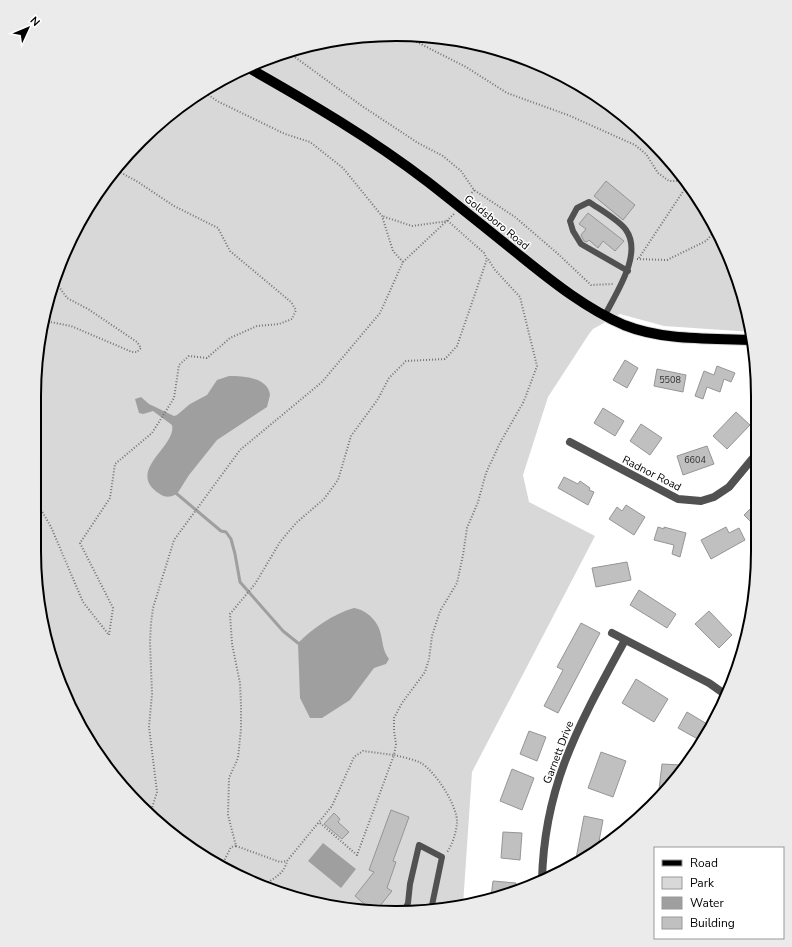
<svg xmlns="http://www.w3.org/2000/svg" width="792" height="947" font-family="'Nunito Sans',sans-serif">
  <style>
    .green { fill: #d8d8d8 }
    .water { fill: #9f9f9f }
    .lines { fill: none; stroke-linecap: round; stroke-linejoin: round }
    .stream { stroke: #9f9f9f; stroke-width: 3 }
    .building { fill: #c0c0c0; stroke: #959595 }
    .primary-casing { stroke: #dbdbdb; stroke-width: 12 }
    .path { stroke: #737373; stroke-width: 2; stroke-dasharray: 1 2; stroke-linecap: butt }
    .lane { stroke: #515151; stroke-width: 6 }
    .street { stroke: #515151; stroke-width: 8 }
    .primary { stroke: #000; stroke-width: 10 }
    .labels { text-anchor: middle; stroke-width: 3; stroke-linejoin: round; paint-order: stroke }
    .number-label { font-size: 9px; fill: #303030 }
    .street-label { font-size: 11px; fill: #000; stroke: #fff }
    .rim { fill: none; stroke: #000; stroke-width: 2 }
  </style>
  <rect width="100%" height="100%" fill="#fff"/>
  <path class="green" d="M 396,34 L 466,41 L 534,61 L 597,95 L 652,140 L 697,195 L 730,257 L 752,332 L 664,326 L 620,314 L 593,329 L 589,334 L 548,397 L 523,475 L 529,502 L 595,536 L 472,772 L 463,905 L 443,910 L 372,912 L 279,894 L 195,852 L 124,790 L 82,732 L 46,644 L 34,551 L 37,349 L 71,236 L 140,140 L 195,95 L 257,62 L 325,41 Z"/>
  <path class="water" d="M 229,376 C 242,376 268,377 270,395 L 267,407 L 217,440 L 189,475 L 177,494 C 171,497 165,498 160,494 C 124,471 177,447 172,425 L 153,411 L 143,414 L 139,413 L 135,399 L 141,397 L 149,404 L 174,416 L 177,415 L 190,404 L 207,395 L 217,380 Z
    M 354,608 C 367,610 379,622 381,635 C 383,644 383,651 389,659 L 386,664 L 374,668 L 350,700 L 322,718 L 310,718 L 300,698 L 298,643 C 313,628 333,614 354,608 Z
    M 323,843 L 356,869 L 341,888 L 308,861 Z"/>
  <g class="lines">
    <path class="stream" d="M 177,494 L 221,531 L 226,532 L 231,539 L 235,554 L 240,582 L 283,631 L 298,643"/>
  </g>
  <path class="building" d="M 606,181 L 635,205 L 623,220 L 594,196 Z
    M 588,213 L 624,241 L 615,251 L 603,241 L 598,248 L 589,240 L 587,242 L 584,241 L 581,235 L 586,229 L 579,224 Z
    M 625,360 L 638,368 L 627,388 L 613,380 Z
    M 717,366 L 735,373 L 731,382 L 724,379 L 720,392 L 707,387 L 703,399 L 695,396 L 704,371 L 714,375 Z
    M 657,369 L 686,375 L 683,392 L 654,386 Z
    M 603,408 L 624,421 L 615,436 L 594,423 Z
    M 736,412 L 750,425 L 727,449 L 713,436 Z
    M 641,424 L 662,438 L 650,455 L 630,441 Z
    M 707,446 L 714,464 L 683,475 L 677,456 Z
    M 564,477 L 578,484 L 580,481 L 590,488 L 589,490 L 594,492 L 588,505 L 558,488 Z
    M 758,501 L 757,516 L 757,528 L 744,515 Z
    M 626,505 L 645,517 L 634,535 L 609,519 L 617,507 L 622,511 Z
    M 658,527 L 664,529 L 664,527 L 686,533 L 680,557 L 672,554 L 674,545 L 654,540 Z
    M 726,527 L 729,533 L 739,528 L 745,540 L 711,559 L 701,540 Z
    M 627,562 L 631,580 L 596,587 L 592,568 Z
    M 639,590 L 676,614 L 667,628 L 630,605 Z
    M 709,611 L 732,635 L 719,648 L 695,624 Z
    M 581,623 L 600,633 L 558,713 L 544,706 L 563,670 L 557,667 Z
    M 636,679 L 668,699 L 654,722 L 622,703 Z
    M 687,712 L 712,727 L 703,742 L 678,728 Z
    M 529,731 L 546,737 L 537,761 L 520,754 Z
    M 601,752 L 626,761 L 613,797 L 588,788 Z
    M 662,764 L 681,765 L 680,773 L 668,790 L 658,798 Z
    M 512,769 L 534,778 L 522,810 L 500,801 Z
    M 391,810 L 409,817 L 393,861 L 396,862 L 387,888 L 392,891 L 375,912 L 365,911 L 368,907 L 355,896 L 374,872 L 369,870 Z
    M 334,813 L 340,819 L 338,822 L 349,832 L 342,839 L 324,824 Z
    M 584,816 L 603,820 L 597,852 L 575,864 Z
    M 503,832 L 522,833 L 520,860 L 501,858 Z
    M 493,881 L 516,883 L 515,891 L 491,897 Z"/>
  <g class="lines">
    <defs>
      <path id="primary" d="M 247,67 C 309,102 372,139 428,182 C 460,207 492,233 523,258 C 554,283 587,309 624,325 C 664,341 710,338 753,340"/>
    </defs>
    <use href="#primary" class="primary-casing"/>
    <path class="path" d="M 403,35 L 466,67 L 507,93 L 568,115 L 635,145 L 646,154 L 658,173 L 669,181 L 686,181
      M 288,52 L 362,106 L 418,143 L 443,156 L 461,171 L 474,190 L 515,217 L 557,253 L 591,285 L 613,284
      M 466,200 L 474,190
      M 639,258 L 688,184
      M 637,259 L 667,260 L 706,241 L 716,230
      M 403,262 L 454,214
      M 45,321 L 71,326 L 132,352 L 137,352 L 141,348 L 137,342 L 88,309 L 67,298 L 57,284
      M 35,499 L 51,527 L 83,602 L 109,635 L 113,608 L 80,543 L 110,498 L 115,464 L 152,433 L 174,398 L 179,365 L 189,356 L 207,358 L 230,338 L 257,326 L 279,324 L 292,319 L 296,310 L 291,302 L 230,251 L 218,228 L 174,206 L 138,182 L 118,171
      M 149,812 L 152,808 L 157,792 L 149,727 L 152,694 L 150,642 L 151,623 L 153,608 L 174,540 L 240,450 L 322,382 L 380,313 L 403,262 L 393,251 L 382,216 L 343,168 L 310,142 L 285,134 L 217,101 L 203,91
      M 320,823 L 357,855 L 394,755 C 402,757 413,759 421,763 C 435,771 458,806 457,823 C 456,832 453,844 447,852
      M 236,846 L 280,862 L 287,861 L 332,806 L 354,757 L 363,751 L 394,755 L 396,744 L 394,731 L 394,718 L 402,703 L 425,672 L 429,659 L 432,636 L 440,611 L 457,583 L 463,555 L 467,528 L 478,502 L 486,473 L 500,443 L 524,401 L 537,366 L 520,297 L 495,270 L 488,259
      M 222,865 L 231,847 L 236,846 L 228,815 L 229,778 L 238,758 L 241,729 L 241,705 L 240,683 L 232,644 L 230,614 L 255,584 L 280,542 L 296,523 L 324,499 L 338,480 L 351,436 L 378,399 L 389,378 L 406,361 L 445,359 L 457,346 L 487,259 L 484,253 L 448,221 L 412,226 L 382,216
      M 263,886 C 273,878 284,875 287,861"/>
    <path class="lane" d="M 605,315 C 616,293 643,254 626,230 C 619,220 599,209 589,202 L 577,208 L 570,221 L 573,231 L 581,244 L 628,271
      M 404,911 L 408,903 L 410,884 L 419,845 L 442,857 L 431,910"/>
    <path class="street" d="M 570,442 L 678,499 L 701,501 L 714,497 L 729,487 L 758,452
      M 612,633 L 709,683 L 726,695
      M 542,881 C 544,784 580,723 625,640"/>
    <use href="#primary" class="primary"/>
  </g>
  <g class="labels">
    <g class="number-label">
      <text x="670" y="383">5508</text>
      <text x="695" y="463">6604</text>
    </g>
    <g class="street-label">
      <text transform="translate(497 222) rotate(39)" y="4">Goldsboro Road</text>
      <text transform="translate(652 473) rotate(27)" y="4">Radnor Road</text>
      <text transform="translate(558 752) rotate(-69)" y="4">Garnett Drive</text>
    </g>
  </g>
  <path d="M0 0H792V947H0ZM396 41H396A355 355 0 0 1 751 396V551A355 355 0 0 1 396 906H396A355 355 0 0 1 41 551V396A355 355 0 0 1 396 41Z" fill="#ebebeb" fill-rule="evenodd"/>
  <path class="rim" d="M396 41H396A355 355 0 0 1 751 396V551A355 355 0 0 1 396 906H396A355 355 0 0 1 41 551V396A355 355 0 0 1 396 41Z"/>
  <rect x="654" y="847" width="130" height="92" fill="#ffffff" stroke="#999999"/>
  <rect x="662" y="860" width="20" height="6" fill="#000000" stroke="#999999"/>
  <text x="690" y="867" font-size="12" fill="#000000">Road</text>
  <rect x="662" y="877" width="20" height="12" fill="#d8d8d8" stroke="#999999"/>
  <text x="690" y="887" font-size="12" fill="#000000">Park</text>
  <rect x="662" y="897" width="20" height="12" fill="#9f9f9f" stroke="#999999"/>
  <text x="690" y="907" font-size="12" fill="#000000">Water</text>
  <rect x="662" y="917" width="20" height="12" fill="#c0c0c0" stroke="#999999"/>
  <text x="690" y="927" font-size="12" fill="#000000">Building</text>
  <g transform="translate(28 28) rotate(46)" stroke="#ffffff" stroke-width="3" paint-order="stroke">
  <path d="M0-3L7 15L0 10L-7 15Z" fill="#000000"/>
  <text y="-6" font-size="11" font-weight="bold" text-anchor="middle" fill="#000000">N</text>
  </g>
</svg>
